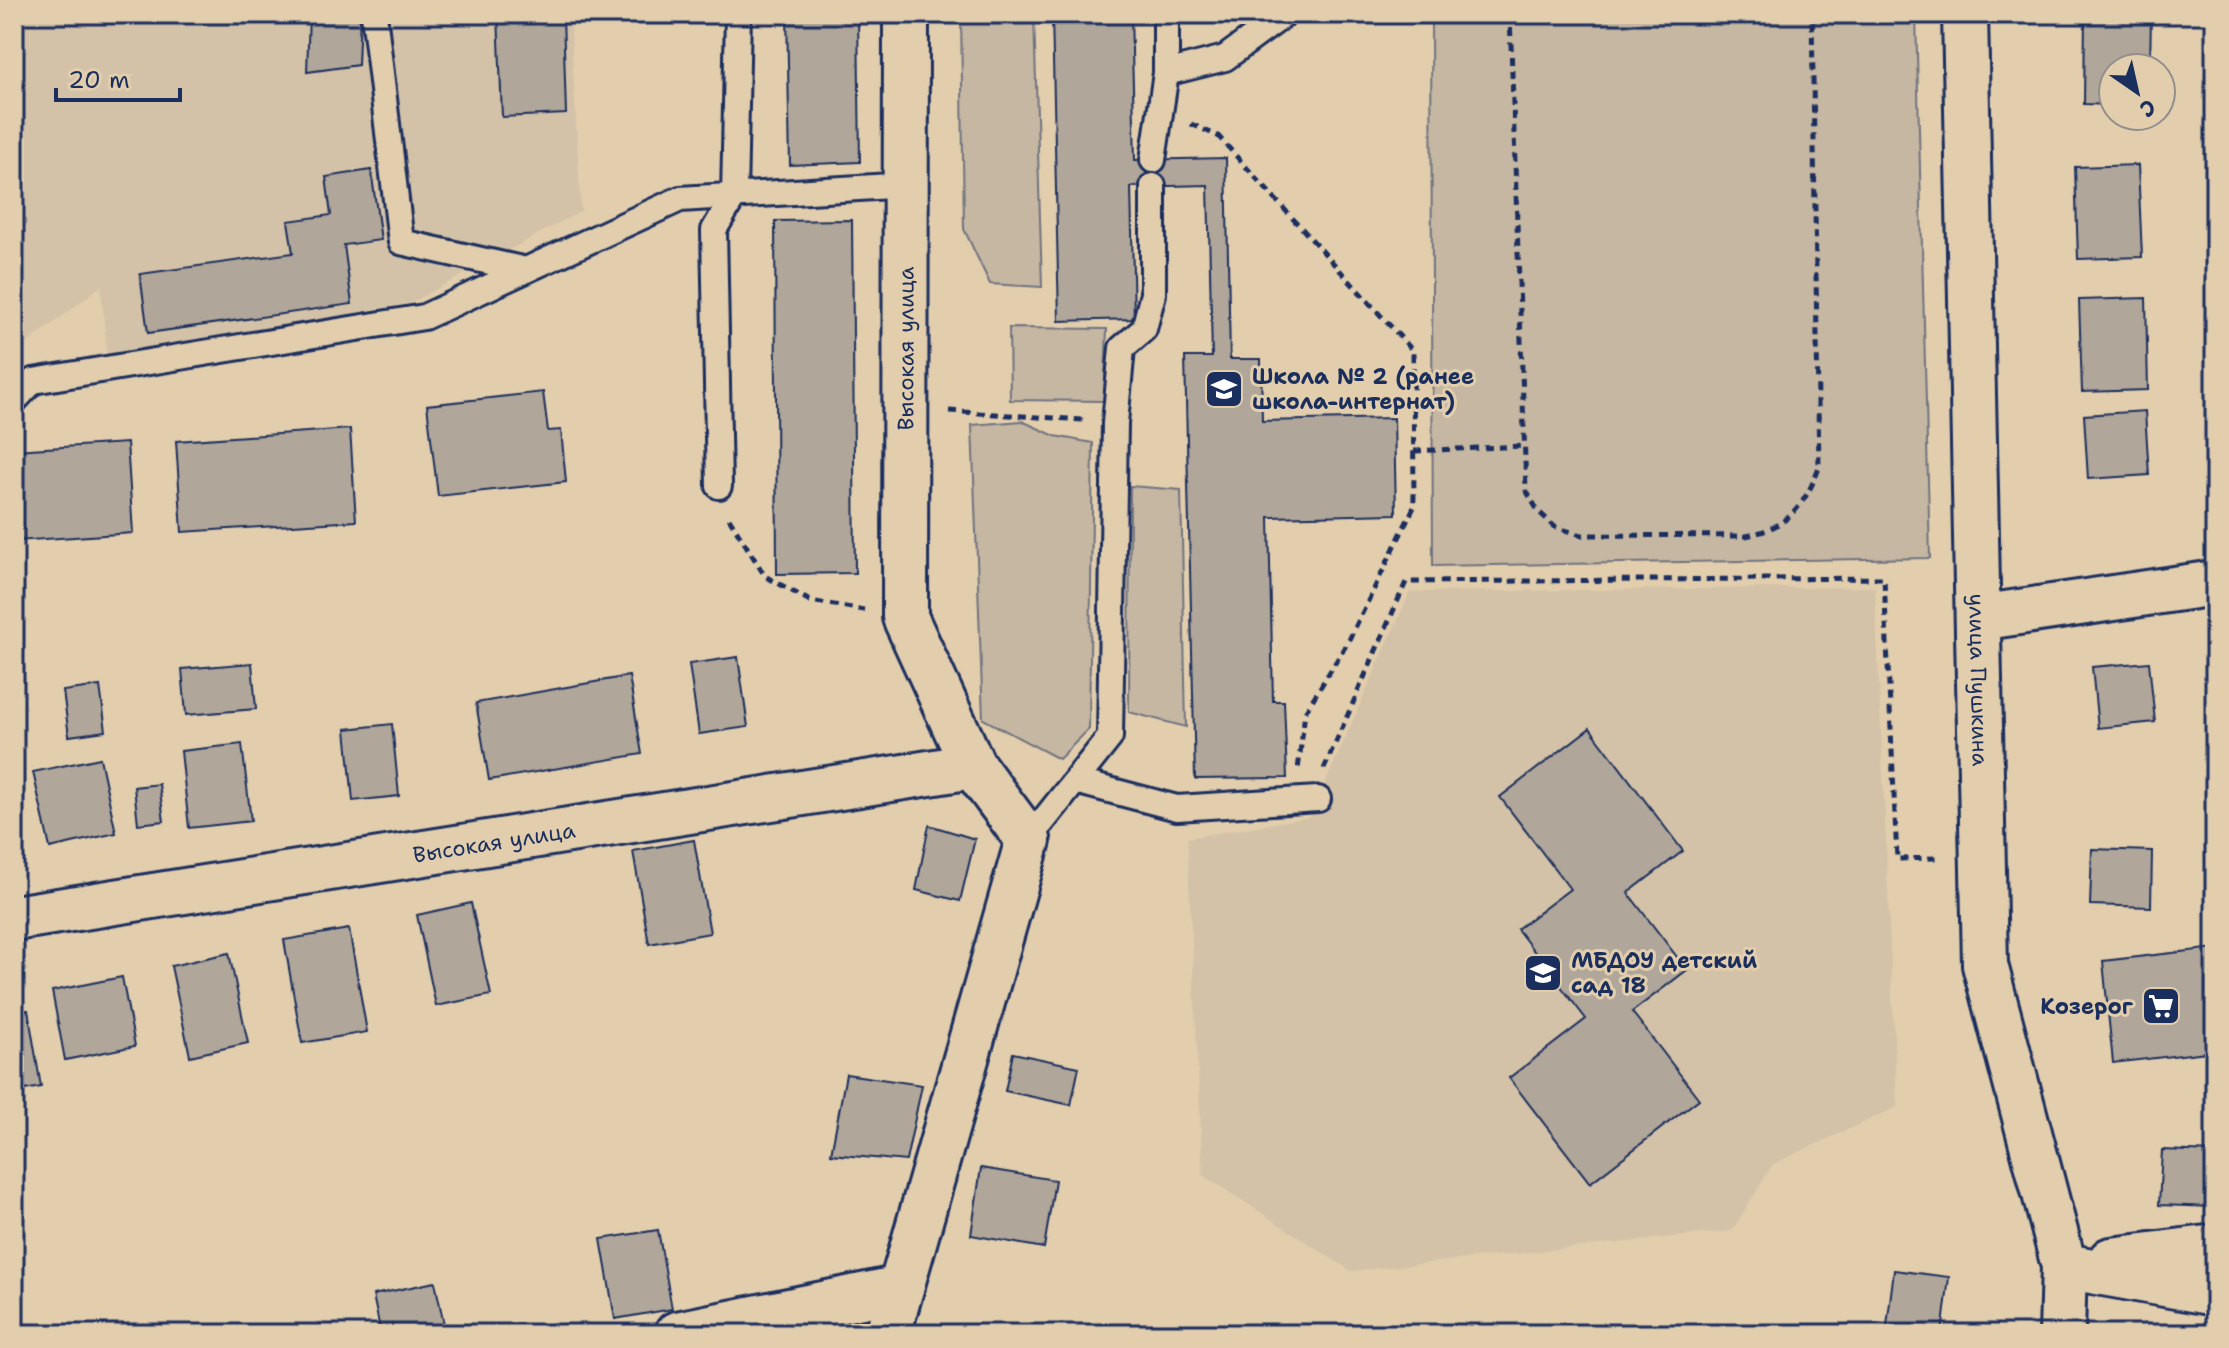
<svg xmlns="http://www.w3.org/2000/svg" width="2229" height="1348" font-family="'Shantell Sans',sans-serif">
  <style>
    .built { fill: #d3c2a7 }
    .green { fill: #c5b7a1; stroke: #707380; stroke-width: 2 }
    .building { fill: #b0a699; stroke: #1b2f5e; stroke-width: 2 }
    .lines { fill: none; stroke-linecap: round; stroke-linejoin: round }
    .lane-casing { stroke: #1b2f5e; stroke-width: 30 }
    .street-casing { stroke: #1b2f5e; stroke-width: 50 }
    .secondary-casing { stroke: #1b2f5e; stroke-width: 50 }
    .path { stroke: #1b2f5e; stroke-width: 5; stroke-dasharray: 8 6; stroke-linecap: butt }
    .lane { stroke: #e2cead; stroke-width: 24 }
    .street { stroke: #e2cead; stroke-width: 44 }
    .secondary { stroke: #e2cead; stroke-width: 44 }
    .labels { text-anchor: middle; stroke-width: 6; stroke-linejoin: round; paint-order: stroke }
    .street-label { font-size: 22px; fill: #1b2f5e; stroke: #e2cead }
    .poi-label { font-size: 22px; font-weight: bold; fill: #1b2f5e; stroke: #e2cead; text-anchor: start }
  </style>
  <rect width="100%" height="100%" fill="#e2cead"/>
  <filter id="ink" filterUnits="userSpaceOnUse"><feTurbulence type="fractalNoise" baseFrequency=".0125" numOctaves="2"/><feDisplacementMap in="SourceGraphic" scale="16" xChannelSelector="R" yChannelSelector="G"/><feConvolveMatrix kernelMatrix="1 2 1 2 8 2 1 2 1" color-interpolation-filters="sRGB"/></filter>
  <g filter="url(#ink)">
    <path class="built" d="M 14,14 L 570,14 L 581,211 L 411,303 L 107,356 L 101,286 L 14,354 Z
      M 1875,587 L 1897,1107 L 1773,1164 L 1732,1231 L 1351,1271 L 1203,1175 L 1187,838 L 1310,817 L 1410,592 Z"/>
    <path class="green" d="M 961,14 L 1034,14 L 1042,287 L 990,284 L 964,229 Z
      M 1431,14 L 1916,14 L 1930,558 L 1433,566 Z
      M 1009,328 L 1107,329 L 1104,401 L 1010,400 Z
      M 1022,421 L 1055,436 L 1093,443 L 1089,729 L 1059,759 L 983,719 L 972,425 Z
      M 1130,486 L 1181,490 L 1186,727 L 1129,712 Z"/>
    <path class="building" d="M 309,14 L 360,14 L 358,65 L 307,72 Z
      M 498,14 L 563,14 L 566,114 L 502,117 Z
      M 787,14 L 858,14 L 860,162 L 790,165 Z
      M 1052,14 L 1131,14 L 1135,160 L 1226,158 L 1230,359 L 1261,359 L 1262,421 L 1394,418 L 1396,514 L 1269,517 L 1273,701 L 1284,701 L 1287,778 L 1195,779 L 1185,357 L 1212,357 L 1208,185 L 1131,187 L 1134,319 L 1059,321 Z
      M 2085,14 L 2151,14 L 2150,68 L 2113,68 L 2113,105 L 2084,104 Z
      M 2138,165 L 2142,257 L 2078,259 L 2075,167 Z
      M 371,170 L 381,240 L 344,245 L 352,304 L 148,333 L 140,274 L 293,253 L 288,221 L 331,215 L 326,177 Z
      M 852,220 L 855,573 L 777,574 L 775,221 Z
      M 2146,298 L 2148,390 L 2082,392 L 2079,300 Z
      M 543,392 L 548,431 L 561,430 L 566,482 L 438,496 L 427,405 Z
      M 2145,411 L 2149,475 L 2088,479 L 2084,415 Z
      M 350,429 L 356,521 L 182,532 L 176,441 Z
      M 127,443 L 133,533 L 16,541 L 14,450 Z
      M 738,657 L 748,727 L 699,734 L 689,664 Z
      M 2149,662 L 2155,722 L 2098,728 L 2092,667 Z
      M 252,663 L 256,709 L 186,715 L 182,669 Z
      M 629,676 L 642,754 L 489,780 L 476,703 Z
      M 100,686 L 106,731 L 69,736 L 63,691 Z
      M 392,724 L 399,796 L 353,801 L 346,729 Z
      M 1590,728 L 1683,851 L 1628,893 L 1687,970 L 1632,1012 L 1699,1099 L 1590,1183 L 1509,1078 L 1586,1019 L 1517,929 L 1570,889 L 1500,797 Z
      M 242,744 L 251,821 L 189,828 L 181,751 Z
      M 100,758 L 116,833 L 50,848 L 33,772 Z
      M 159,784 L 164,821 L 138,824 L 134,787 Z
      M 929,825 L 975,839 L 960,901 L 916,890 Z
      M 694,840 L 710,933 L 649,944 L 633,851 Z
      M 2092,849 L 2152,851 L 2151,907 L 2090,905 Z
      M 471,903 L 491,995 L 436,1006 L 417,915 Z
      M 349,929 L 367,1032 L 302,1043 L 284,940 Z
      M 2215,948 L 2215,1051 L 2113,1063 L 2103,961 Z
      M 229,953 L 248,1043 L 190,1056 L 171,966 Z
      M 122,977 L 135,1046 L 65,1060 L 52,991 Z
      M 28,1010 L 41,1087 L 14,1092 L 14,1013 Z
      M 1013,1053 L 1079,1067 L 1071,1105 L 1005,1091 Z
      M 846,1074 L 922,1085 L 906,1161 L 831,1154 Z
      M 2162,1150 L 2215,1152 L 2215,1207 L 2159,1205 Z
      M 981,1168 L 1055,1180 L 1044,1248 L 971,1235 Z
      M 658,1230 L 672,1309 L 615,1319 L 601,1239 Z
      M 1894,1270 L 1949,1277 L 1942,1334 L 1886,1334 Z
      M 435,1282 L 446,1334 L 381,1334 L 373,1295 Z"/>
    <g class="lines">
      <defs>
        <path id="lane" d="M 374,14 L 401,242 L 526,270
          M 1166,73 L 1225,58 L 1285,14
          M 1153,160 L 1166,73 L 1166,14
          M 14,401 L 33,381 L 424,317 L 680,199 L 907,185
          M 719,486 L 714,230 L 734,196 L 738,14
          M 1075,781 L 1177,808 L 1318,799
          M 1028,840 L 1110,737 L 1115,423 L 1122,348 L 1144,329 L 1153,294 L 1153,186"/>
        <g id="street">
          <path d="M 1978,618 L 2215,583"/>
          <path id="s1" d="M 14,918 L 973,766"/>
          <path d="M 2111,1260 L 2215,1247"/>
          <path d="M 2064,1266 L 2215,1293"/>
          <path d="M 677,1334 L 901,1288"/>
          <path id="s2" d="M 888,1334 L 1028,840 L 973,766 L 905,617 L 906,14"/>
        </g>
        <g id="secondary">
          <path id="s3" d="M 1965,14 L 1985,965 L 2064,1266 L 2062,1334"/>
        </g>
      </defs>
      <use href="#lane" class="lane-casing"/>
      <use href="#street" class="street-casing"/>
      <use href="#secondary" class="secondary-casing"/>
      <path class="path" d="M 1510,14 L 1526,490 L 1538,511 L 1555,527 L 1582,535 L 1746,536 C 1788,527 1804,507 1819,468 L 1812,14
        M 1191,124 L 1218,136 L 1413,351 L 1414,507 L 1348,642 L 1305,712 L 1298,770
        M 949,411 L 1083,420
        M 1414,451 L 1523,446
        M 729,518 L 765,576 L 810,601 L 864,610
        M 1324,769 L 1406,582 L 1884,578 L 1897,859 L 1940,858"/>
      <use href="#lane" class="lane"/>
      <use href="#street" class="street"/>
      <use href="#secondary" class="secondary"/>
    </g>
  </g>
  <defs>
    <symbol id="school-square" viewBox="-11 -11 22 22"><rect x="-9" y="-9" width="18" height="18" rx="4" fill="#1b2f5e" stroke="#e2cead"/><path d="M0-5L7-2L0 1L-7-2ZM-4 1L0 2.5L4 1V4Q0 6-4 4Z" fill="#fff"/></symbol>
    <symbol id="supermarket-square" viewBox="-11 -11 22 22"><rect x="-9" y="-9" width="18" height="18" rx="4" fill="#1b2f5e" stroke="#e2cead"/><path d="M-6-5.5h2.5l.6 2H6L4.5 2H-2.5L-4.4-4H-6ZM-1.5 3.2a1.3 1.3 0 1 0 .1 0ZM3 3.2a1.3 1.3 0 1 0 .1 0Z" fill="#fff"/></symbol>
  </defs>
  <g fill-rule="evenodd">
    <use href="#school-square" x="1202" y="367" width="44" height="44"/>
    <use href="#school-square" x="1521" y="951" width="44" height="44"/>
    <use href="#supermarket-square" x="2139" y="984" width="44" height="44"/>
  </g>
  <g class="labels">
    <g class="street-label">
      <text dy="8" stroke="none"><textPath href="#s2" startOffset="1038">Высокая улица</textPath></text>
      <text dy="8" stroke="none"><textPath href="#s3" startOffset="666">улица Пушкина</textPath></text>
      <text dy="8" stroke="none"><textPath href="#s1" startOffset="486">Высокая улица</textPath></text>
    </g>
    <g class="poi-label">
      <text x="1252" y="384">Школа № 2 (ранее<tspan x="1252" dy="25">школа-интернат)</tspan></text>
      <text x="1571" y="968">МБДОУ детский<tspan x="1571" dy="25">сад 18</tspan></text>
      <text x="2133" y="1014" text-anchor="end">Козерог</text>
    </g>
  </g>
  <rect width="2229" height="1348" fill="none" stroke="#e2cead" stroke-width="48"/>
  <rect x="24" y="24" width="2181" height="1300" fill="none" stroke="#1b2f5e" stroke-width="3" filter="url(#ink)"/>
  <g transform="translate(2137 92) rotate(146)"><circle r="38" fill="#e2cead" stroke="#928e8d" stroke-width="2"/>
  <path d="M0-6L14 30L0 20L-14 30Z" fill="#1b2f5e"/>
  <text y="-12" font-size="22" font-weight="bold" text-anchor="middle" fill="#1b2f5e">С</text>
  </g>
  <path d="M56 88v12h124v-12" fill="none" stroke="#1b2f5e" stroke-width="4"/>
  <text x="68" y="88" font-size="24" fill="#1b2f5e" stroke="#e2cead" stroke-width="6" paint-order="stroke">20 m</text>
</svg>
